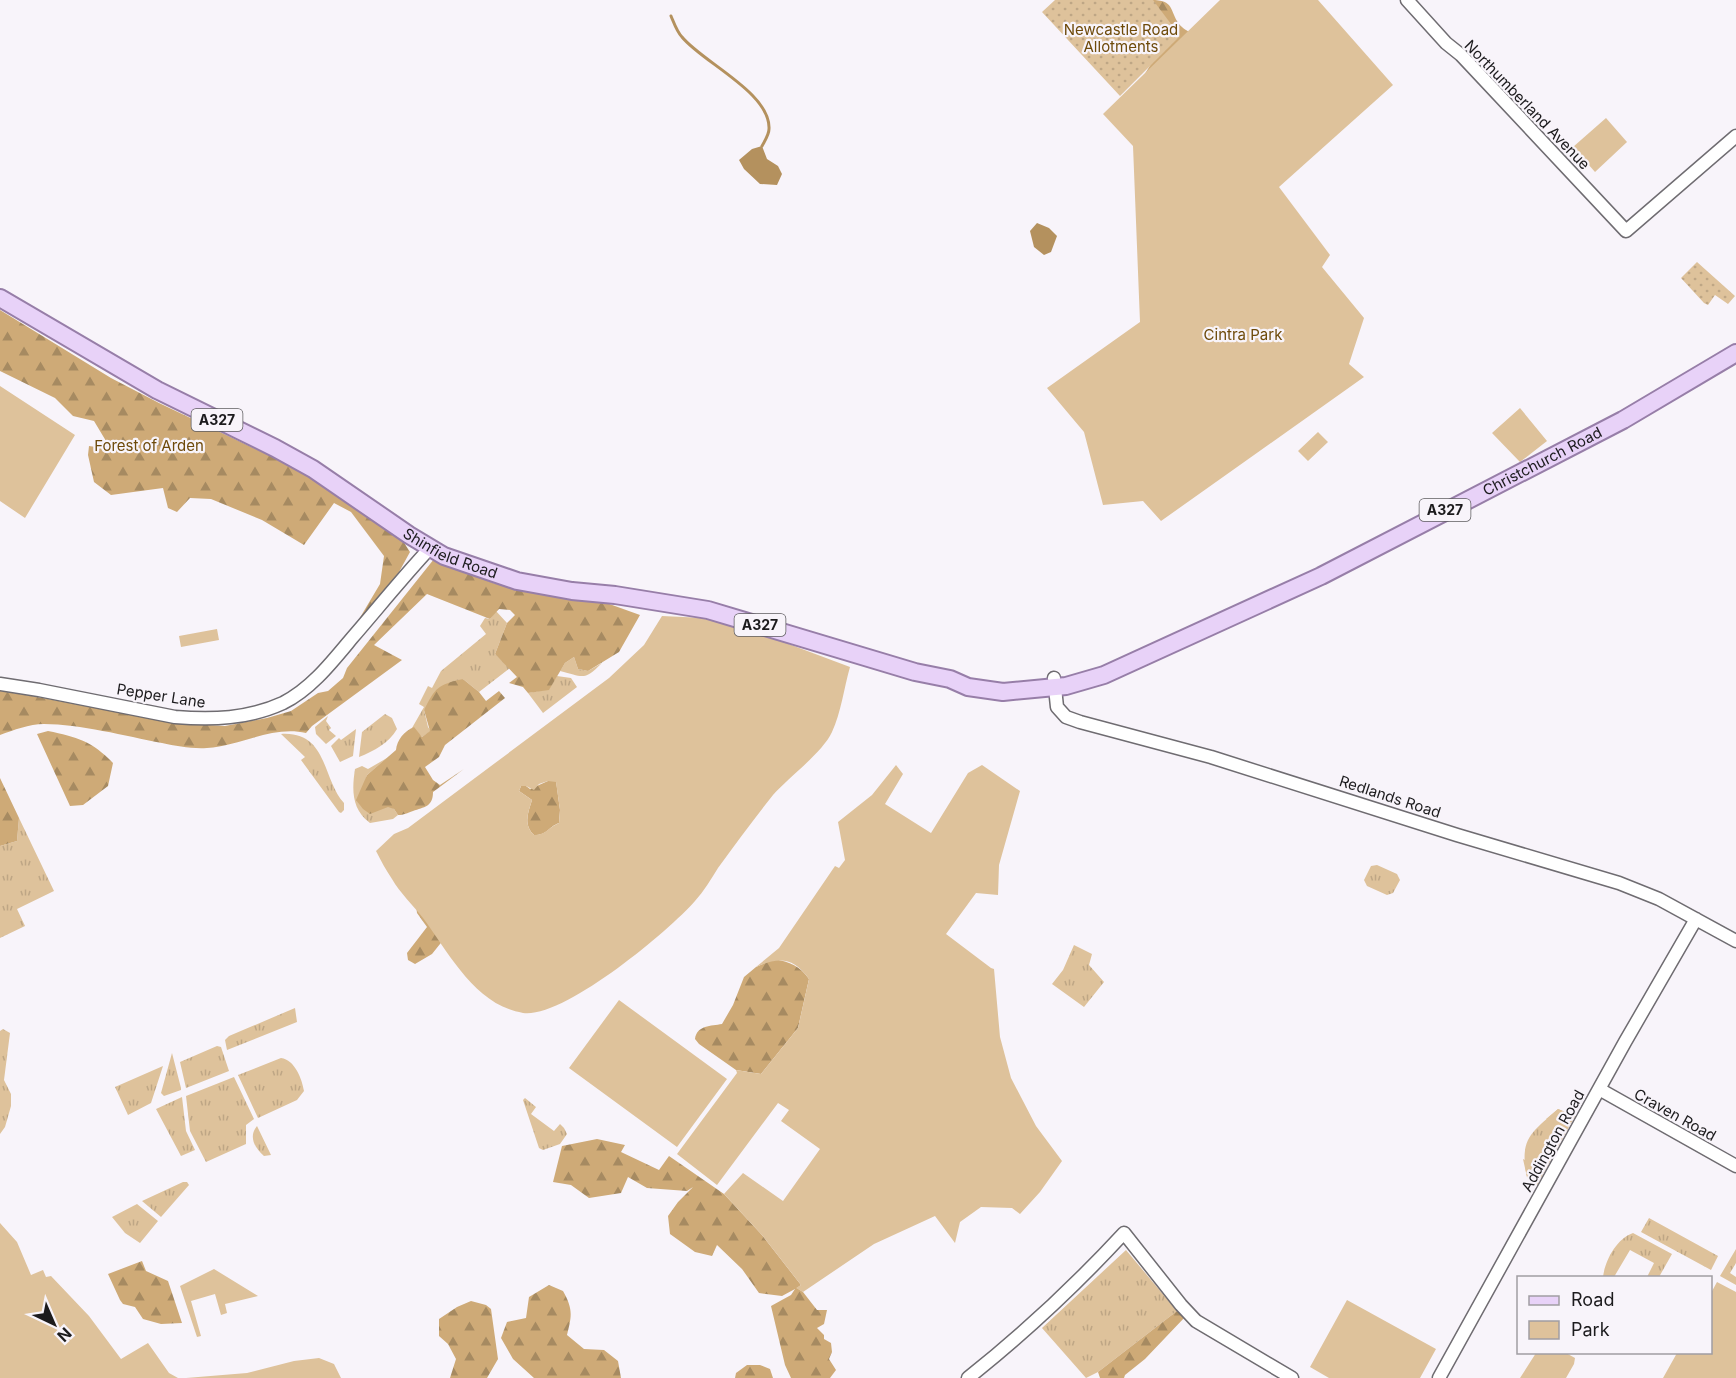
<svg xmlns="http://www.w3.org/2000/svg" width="1736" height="1378" font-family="Inter,sans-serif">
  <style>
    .grass { fill: url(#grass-tufts) }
    .forest { fill: url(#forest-firs) }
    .park { fill: #dec29b; fill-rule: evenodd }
    .garden { fill: url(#garden-dots) }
    .water { fill: #b4915e }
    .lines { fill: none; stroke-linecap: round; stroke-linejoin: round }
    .stream { stroke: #b4915e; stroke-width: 3 }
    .tertiary-casing { stroke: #6f6c71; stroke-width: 15 }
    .primary-casing { stroke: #977ea8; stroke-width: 20 }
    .tertiary { stroke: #fff; stroke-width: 12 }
    .primary { stroke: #e8d2f8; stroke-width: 16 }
    .labels { text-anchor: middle; stroke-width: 4.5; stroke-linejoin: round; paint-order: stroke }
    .shield { fill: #f8f4fa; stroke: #5e5c5f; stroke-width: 1.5 }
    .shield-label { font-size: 14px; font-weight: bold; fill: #1c1b1d }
    .park-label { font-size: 15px; fill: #6e4a0a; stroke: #f8f4fa }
    .street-label { font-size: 15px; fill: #1c1b1d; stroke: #f8f4fa }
  </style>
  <defs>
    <pattern id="grass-tufts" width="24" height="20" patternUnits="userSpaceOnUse" patternTransform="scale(1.5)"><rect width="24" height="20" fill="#dec29b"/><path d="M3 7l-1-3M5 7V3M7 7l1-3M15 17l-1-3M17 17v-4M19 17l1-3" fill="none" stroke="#bea685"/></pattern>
    <pattern id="forest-firs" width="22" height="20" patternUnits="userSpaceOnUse" patternTransform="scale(1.5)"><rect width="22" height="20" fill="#ceaa77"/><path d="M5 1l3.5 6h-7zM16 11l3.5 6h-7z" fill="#a68a61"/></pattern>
    <pattern id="garden-dots" width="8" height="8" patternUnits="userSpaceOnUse" patternTransform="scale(1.5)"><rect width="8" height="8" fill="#dec29b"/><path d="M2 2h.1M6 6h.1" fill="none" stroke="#bea685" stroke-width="1.8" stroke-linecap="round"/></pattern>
  </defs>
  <rect width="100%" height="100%" fill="#f8f4fa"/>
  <path class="grass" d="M 496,611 L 507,623 L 495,654 L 510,668 L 479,692 L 463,679 L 424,710 L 428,727 L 431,731 L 422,737 L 412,728 L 424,707 L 419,704 L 428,686 L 432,688 L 441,671 L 486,634 L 480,626 L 485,618 L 490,619 Z
    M 574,657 L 578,669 L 588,671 L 602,663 C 584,681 584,677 560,671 L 565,663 Z
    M 557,676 L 571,678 L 577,687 L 543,713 L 528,693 L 549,689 Z
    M 385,714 L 392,718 L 397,729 C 389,743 374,751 359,757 L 362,732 Z
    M 328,716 L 326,721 L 331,728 L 329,730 L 336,736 L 326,744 L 316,734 L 315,727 Z
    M 356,729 L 353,756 L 340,762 L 331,746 L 339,738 L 341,740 Z
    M 281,734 C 328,731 322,779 344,803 L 344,810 L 341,813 L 339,812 L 301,760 L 305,757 Z
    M 387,758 L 367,775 L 364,785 L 394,809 L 398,815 L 393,819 L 370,823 C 351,809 352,789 355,769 L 362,766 L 368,769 Z
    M 19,818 L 54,891 L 17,909 L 25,926 L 0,938 L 0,846 L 17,841 Z
    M 1377,865 L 1397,874 L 1400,880 L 1393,893 L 1387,895 L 1367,886 L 1364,880 L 1371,866 Z
    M 1074,945 L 1092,954 L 1089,965 L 1104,982 L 1084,1007 L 1052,984 L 1063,970 Z
    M 295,1008 L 297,1022 L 227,1050 L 225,1040 L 229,1036 Z
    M 3,1029 L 10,1033 L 4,1080 L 11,1094 L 11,1106 L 5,1127 L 0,1134 L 0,1031 Z
    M 217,1046 L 221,1047 L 229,1071 L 186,1088 L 180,1062 Z
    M 172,1053 L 181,1088 L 181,1090 L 164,1096 L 161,1093 Z
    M 281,1058 C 295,1060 302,1079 304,1091 L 297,1100 L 258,1118 L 238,1075 Z
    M 163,1066 L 151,1103 L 128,1115 L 115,1087 Z
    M 234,1077 L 254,1119 L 246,1125 L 246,1144 L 206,1162 L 190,1131 L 186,1096 Z
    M 182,1097 L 186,1131 L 195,1150 L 181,1156 L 156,1109 Z
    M 525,1098 L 536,1107 L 531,1114 L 554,1131 L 560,1124 L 564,1128 L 567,1134 L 560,1144 L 543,1150 L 539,1148 L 523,1100 Z
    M 1558,1109 L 1575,1116 L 1537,1185 L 1527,1177 C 1519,1139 1531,1133 1558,1109 Z
    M 257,1126 L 271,1155 L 264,1156 C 255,1148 248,1137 257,1126 Z
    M 183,1182 L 187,1182 L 189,1185 L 161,1217 L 142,1201 Z
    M 137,1204 L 158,1221 L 140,1243 L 125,1233 L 112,1217 Z
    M 1649,1218 L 1718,1256 L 1711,1270 L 1641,1232 Z
    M 1633,1233 L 1672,1254 L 1659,1277 L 1647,1277 L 1654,1263 L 1630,1250 L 1614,1277 L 1603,1277 C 1605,1261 1616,1239 1633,1233 Z
    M 1736,1249 L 1736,1263 L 1730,1273 L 1736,1277 L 1736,1285 L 1720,1276 Z
    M 1126,1250 L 1177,1311 L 1098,1372 L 1086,1378 L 1042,1328 Z"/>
  <path class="forest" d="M 1151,0 C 1175,0 1169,10 1179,24 C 1182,28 1188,31 1192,34 L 1134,92 L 1160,49 Z
    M 0,310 L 111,378 L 159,403 L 262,452 L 310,473 L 403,541 L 410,552 L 399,572 L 352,631 L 380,584 L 384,556 L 351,512 L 334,503 L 304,545 L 262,520 L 211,499 L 190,498 L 177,512 L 168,508 L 163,488 L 111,495 L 94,482 L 88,455 L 89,446 L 103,448 L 106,441 L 94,421 L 73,416 L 55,398 L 0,371 Z
    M 434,559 L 493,583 L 534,593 L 601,601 L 640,615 L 619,652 L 588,671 L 578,669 L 574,657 L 565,663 L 549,690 L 528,693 L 523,687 L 509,683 L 517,677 L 495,654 L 507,623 L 515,615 L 510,610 L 499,609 L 490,619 L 427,594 L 374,645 L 402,660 L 312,726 L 306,733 C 273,725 240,746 207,748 C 192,749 176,746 162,743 C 125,736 80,724 44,724 C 29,724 14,730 0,735 L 0,691 L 32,696 L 176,723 L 225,726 L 267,718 L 291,711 L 318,693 L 328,691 L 343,678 L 347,668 Z
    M 463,679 L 479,692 L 486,701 L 499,691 L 505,698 L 445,745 L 439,757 L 425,767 L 433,780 L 440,785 L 464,769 L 433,792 C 433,807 424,807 413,811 C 407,813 404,815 398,815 L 394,809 L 388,807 L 370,814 L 363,809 L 356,800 L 367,775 L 396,750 C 397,740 404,731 414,727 L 422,737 L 430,731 L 424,710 C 436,687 437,685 463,679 Z
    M 48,731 C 77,737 92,741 113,763 L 108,786 L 83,805 L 70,806 L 37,734 Z
    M 0,778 L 19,818 L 17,841 L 0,846 Z
    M 548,781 L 556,781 L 560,810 L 559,823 C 548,827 548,835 534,835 C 523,824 528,813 532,800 L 519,791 L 521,786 L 526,786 L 530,789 Z
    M 416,905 L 444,939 L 432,954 L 415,964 L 408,960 L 407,953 L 427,927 L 417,913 Z
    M 774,959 C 790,962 800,966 809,979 L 798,1028 L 761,1074 L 736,1070 L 699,1044 L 695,1039 C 697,1025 711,1026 722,1024 L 733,1005 L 744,977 L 756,967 Z
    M 597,1139 L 625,1145 L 621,1152 L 659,1170 L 669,1156 L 724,1194 L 762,1235 L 801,1285 L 797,1288 L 803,1292 L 817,1310 L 827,1310 L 824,1324 L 817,1328 L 824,1335 L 824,1339 L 831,1343 L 832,1352 L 829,1359 L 836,1370 L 830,1378 L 791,1378 L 785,1365 L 771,1306 L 791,1295 L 795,1289 L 782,1296 L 759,1293 L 742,1269 L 717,1245 L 712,1256 L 695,1252 L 670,1234 L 668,1216 L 678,1202 L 693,1187 L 687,1191 L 647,1188 L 628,1177 L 621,1193 L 589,1198 L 571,1185 L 553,1182 L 562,1146 Z
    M 142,1261 L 146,1271 L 168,1281 L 182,1323 L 161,1324 L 143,1319 L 135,1307 L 123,1304 L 120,1300 L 108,1274 Z
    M 549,1285 L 563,1291 C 573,1309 572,1315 567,1335 L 584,1349 L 604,1350 L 618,1361 L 621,1378 L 534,1378 L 513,1359 L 501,1338 L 507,1322 L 526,1318 L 529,1297 Z
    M 471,1301 L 486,1305 L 491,1309 L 498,1359 L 487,1378 L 450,1378 L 456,1359 L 448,1344 L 439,1336 L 439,1319 L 457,1307 Z
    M 1177,1311 L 1185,1317 L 1145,1359 L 1125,1375 L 1124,1378 L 1100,1378 L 1098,1372 Z
    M 747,1365 L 760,1365 L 770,1369 L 773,1378 L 735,1378 L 736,1373 Z"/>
  <path class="park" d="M 1220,0 L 1318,0 L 1393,85 L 1279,187 L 1330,255 L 1322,267 L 1364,318 L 1349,364 L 1364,377 L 1161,521 L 1143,501 L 1103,505 L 1084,432 L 1047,388 L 1140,322 L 1133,146 L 1103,114 Z
    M 1606,118 L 1627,142 L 1595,172 L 1573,147 Z
    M 0,386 L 75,435 L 25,518 L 0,501 Z
    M 1520,408 L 1547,441 L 1520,462 L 1492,433 Z
    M 1318,432 L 1328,442 L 1308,461 L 1298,451 Z
    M 662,616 L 704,618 L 749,629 L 850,667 C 844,688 841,713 832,732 C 823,752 789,777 773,795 C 754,819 736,843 718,868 C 711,879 704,891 695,901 C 668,932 563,1019 523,1013 C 475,1005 449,953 423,918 C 413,905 400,893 392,879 C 386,870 381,861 376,851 L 394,834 L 408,828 L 609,678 L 644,645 ZM 548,781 L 556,782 L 560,810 L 559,823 C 549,827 546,835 534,835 C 523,824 528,813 532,800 L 519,791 L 521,786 L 526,786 L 534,790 L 539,784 Z
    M 217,629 L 219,640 L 181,647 L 179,636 Z
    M 896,765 L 903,774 L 885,804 L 931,833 L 968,773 L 982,765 L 1020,791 L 999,865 L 998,895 L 976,893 L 946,934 L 991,968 L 994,969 L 1000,1037 L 1011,1078 L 1036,1126 L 1062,1161 L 1040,1192 L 1020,1214 L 1012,1208 L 981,1207 L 960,1222 L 955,1243 L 935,1216 L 874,1244 L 803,1292 L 796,1288 L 801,1285 L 762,1235 L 724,1194 L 743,1173 L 783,1201 L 820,1149 L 781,1121 L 789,1110 L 778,1103 L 717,1185 L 677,1154 L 737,1073 L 736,1070 L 761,1074 L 798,1028 L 809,979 C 793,957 779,957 756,967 L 779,948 L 835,866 L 839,868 L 845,860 L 838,822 L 872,795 Z
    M 619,1000 L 727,1079 L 677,1147 L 569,1068 Z
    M 1558,1109 L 1575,1116 L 1566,1130 L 1546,1119 Z
    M 1523,1159 L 1545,1170 L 1537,1185 L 1527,1177 Z
    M 0,1223 L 17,1242 L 31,1275 L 43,1270 L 46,1277 L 51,1276 L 89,1316 L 121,1359 L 148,1343 L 169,1373 L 178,1378 L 0,1378 Z
    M 214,1269 L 258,1296 L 225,1304 L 227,1313 L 221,1315 L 215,1294 L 191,1301 L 201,1336 L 197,1337 L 180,1286 Z
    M 1717,1282 L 1736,1292 L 1736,1378 L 1663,1378 L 1677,1353 L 1710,1352 L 1711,1293 Z
    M 1347,1300 L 1436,1349 L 1420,1378 L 1329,1378 L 1310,1367 Z
    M 1536,1353 L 1566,1353 L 1575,1358 L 1574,1364 L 1566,1378 L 1520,1378 Z
    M 319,1358 L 334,1364 L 341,1378 L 186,1378 L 247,1373 L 294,1361 Z"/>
  <path class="garden" d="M 1055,0 L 1153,0 L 1180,36 L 1120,96 L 1042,12 Z
    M 1697,262 L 1735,296 L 1728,304 L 1715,295 L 1708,305 L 1704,303 L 1681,278 Z"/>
  <path class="water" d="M 762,146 L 767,159 L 778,166 L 782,174 L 777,185 L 760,184 L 744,169 L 739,160 L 752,149 Z
    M 1037,223 L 1049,228 L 1057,236 L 1051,252 L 1044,255 L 1034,247 L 1030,231 Z"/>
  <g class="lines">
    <path class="stream" d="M 671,16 C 674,23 677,32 682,37 C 702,62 771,93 769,129 C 769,135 764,142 762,146"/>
    <defs>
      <path id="tertiary" d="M 1407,0 L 1446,43 L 1461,55 L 1626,231 L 1736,136
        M 1054,678 L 1057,707 L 1066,717 L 1080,722 L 1211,757 L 1457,835 L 1619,883 L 1659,899 L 1736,941
        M 0,684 L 39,690 L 175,717 C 212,720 248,719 283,703 C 311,689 332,662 352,638 C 378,608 403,577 430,548
        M 1599,1089 L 1736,1166
        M 968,1378 C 1026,1332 1074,1287 1124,1233 L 1181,1305 L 1196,1321 L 1292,1378
        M 1439,1378 L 1625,1042 L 1696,919"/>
      <g id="primary">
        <path id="s1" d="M 0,298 L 157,390 L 275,448 L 313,469 L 409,535 L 444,556 L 517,581 L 572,591 L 615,595 L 708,610 L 915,672 L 950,679 L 968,687 L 1003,692 L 1066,686 L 1104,675 L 1321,576 L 1623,420 L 1736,353"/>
      </g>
    </defs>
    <use href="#tertiary" class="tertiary-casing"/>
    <use href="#primary" class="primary-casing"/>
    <use href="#tertiary" class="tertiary"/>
    <use href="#primary" class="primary"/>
  </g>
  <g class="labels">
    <g class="shield">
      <rect x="191.5" y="409" width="51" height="22" rx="4.5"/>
      <rect x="1419.5" y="499" width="51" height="22" rx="4.5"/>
      <rect x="734.5" y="614" width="51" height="22" rx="4.5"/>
    </g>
    <g class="shield-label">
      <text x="217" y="425">A327</text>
      <text x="1445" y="515">A327</text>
      <text x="760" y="630">A327</text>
    </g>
    <g class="park-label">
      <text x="1121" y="35">Newcastle Road<tspan x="1121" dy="17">Allotments</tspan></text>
      <text x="1243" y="340">Cintra Park</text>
      <text x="149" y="451">Forest of Arden</text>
    </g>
    <g class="street-label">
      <text transform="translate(1527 105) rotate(46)" y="5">Northumberland Avenue</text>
      <text dy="5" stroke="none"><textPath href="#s1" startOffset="1682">Christchurch Road</textPath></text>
      <text dy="5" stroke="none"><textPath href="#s1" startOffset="519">Shinfield Road</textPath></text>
      <text transform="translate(161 696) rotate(9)" y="5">Pepper Lane</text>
      <text transform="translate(1390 797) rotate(18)" y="5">Redlands Road</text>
      <text transform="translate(1675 1115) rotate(29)" y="5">Craven Road</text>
      <text transform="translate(1553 1141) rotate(-61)" y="5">Addington Road</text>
    </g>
  </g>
  <rect x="1517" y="1276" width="195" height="78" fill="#f8f4fa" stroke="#a09da2" stroke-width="1.5"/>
  <rect x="1529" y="1296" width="30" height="9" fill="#e8d2f8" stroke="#a09da2" stroke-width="1.5"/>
  <text x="1571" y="1306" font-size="18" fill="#1c1b1d">Road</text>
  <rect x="1529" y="1321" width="30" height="18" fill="#dec29b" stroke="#a09da2" stroke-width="1.5"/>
  <text x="1571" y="1336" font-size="18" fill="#1c1b1d">Park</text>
  <g transform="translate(54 1324) rotate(136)" stroke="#f8f4fa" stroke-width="4.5" paint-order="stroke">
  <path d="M0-4.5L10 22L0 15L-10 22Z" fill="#1c1b1d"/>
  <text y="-9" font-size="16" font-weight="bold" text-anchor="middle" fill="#1c1b1d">N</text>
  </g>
</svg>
